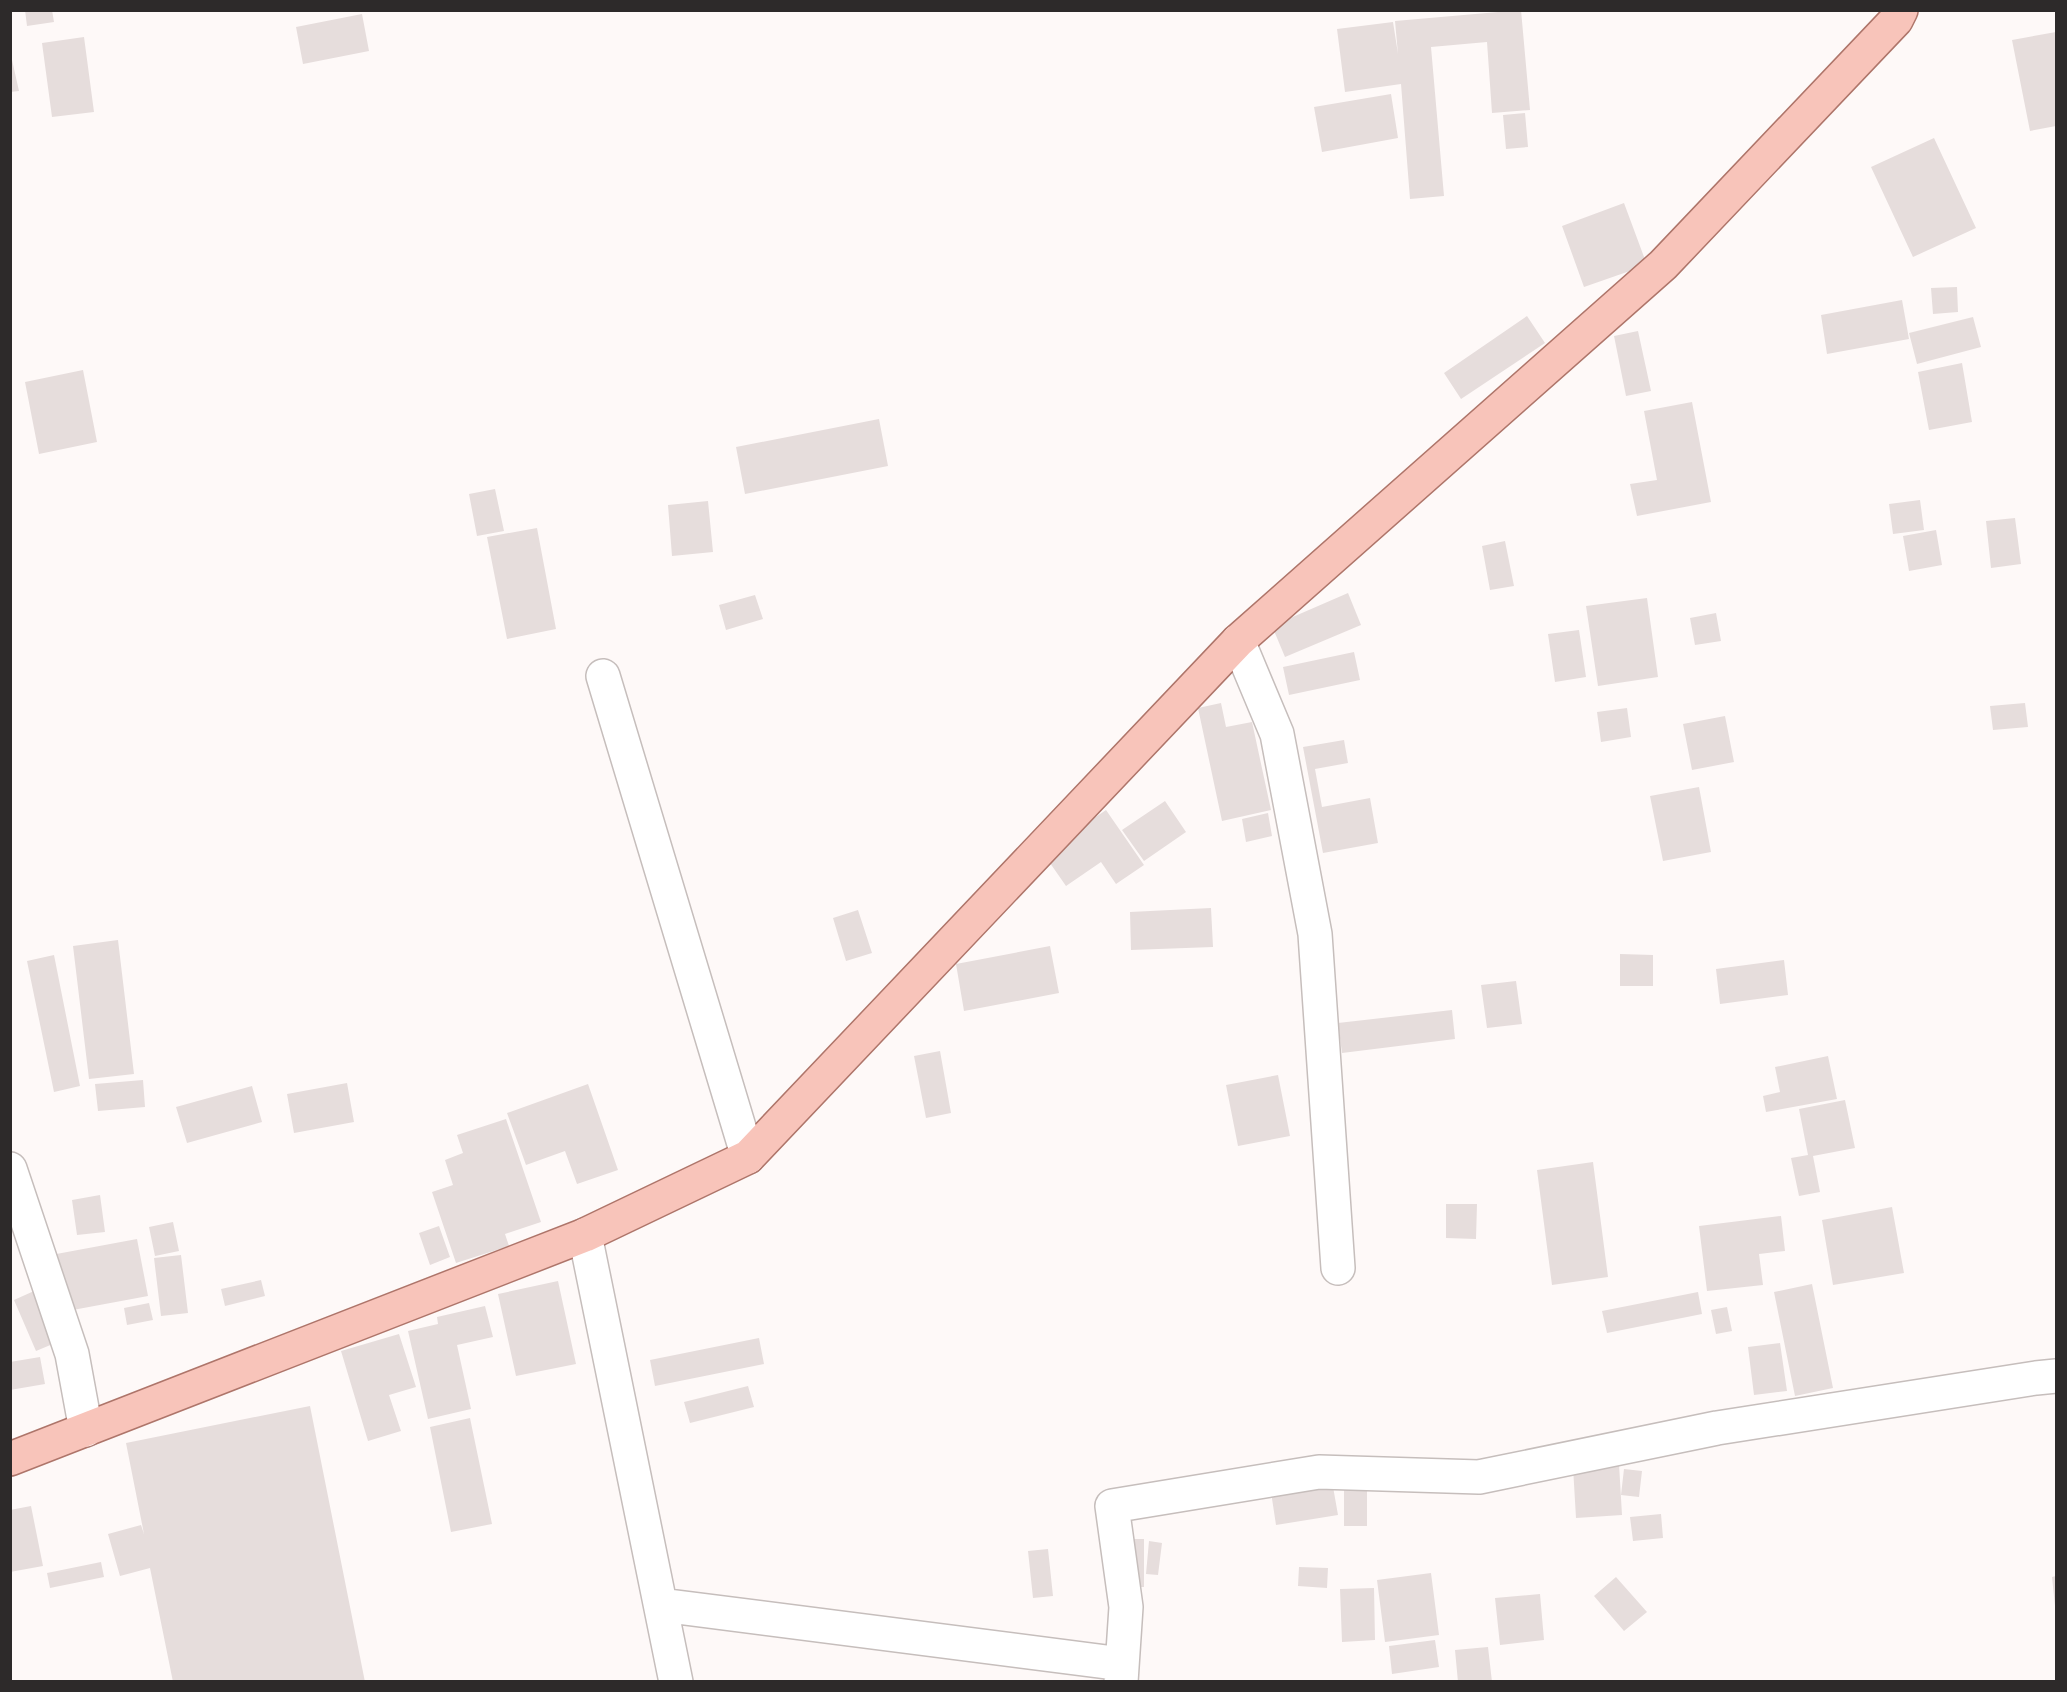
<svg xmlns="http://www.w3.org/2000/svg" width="2067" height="1692" font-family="'Alegreya Sans',sans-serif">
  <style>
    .building { fill: #e6dddc }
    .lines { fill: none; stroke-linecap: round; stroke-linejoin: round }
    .minor-casing { stroke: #c6bebc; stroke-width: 36 }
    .major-casing { stroke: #ae756a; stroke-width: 36 }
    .minor { stroke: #fff; stroke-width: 33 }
    .major { stroke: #f8c4ba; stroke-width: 33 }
  </style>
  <rect width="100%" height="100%" fill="#fef9f8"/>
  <path class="building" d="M 25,10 L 52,10 L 54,22 L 27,26 Z
    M 1521,10 L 1530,110 L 1492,113 L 1487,42 L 1431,47 L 1444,196 L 1410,199 L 1401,84 L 1345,92 L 1337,29 L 1393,22 L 1398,54 L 1395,21 Z
    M 362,14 L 369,51 L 303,64 L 296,27 Z
    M 2056,32 L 2056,126 L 2030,131 L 2012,40 Z
    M 84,37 L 94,112 L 52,117 L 42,43 Z
    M 10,51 L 19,91 L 10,92 Z
    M 1391,94 L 1398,138 L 1322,152 L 1314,107 Z
    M 1525,113 L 1528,147 L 1506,149 L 1503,115 Z
    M 1934,138 L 1976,228 L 1913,257 L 1871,167 Z
    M 1624,203 L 1647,265 L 1584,287 L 1562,226 Z
    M 1957,287 L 1958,312 L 1933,314 L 1931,288 Z
    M 1902,300 L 1909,339 L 1827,354 L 1821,315 Z
    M 1527,316 L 1545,343 L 1461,399 L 1444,373 Z
    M 1973,317 L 1981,347 L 1917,364 L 1909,333 Z
    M 1638,331 L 1651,391 L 1626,396 L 1614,336 Z
    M 1962,363 L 1972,422 L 1929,430 L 1918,372 Z
    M 83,370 L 97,442 L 39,454 L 25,382 Z
    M 1692,402 L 1711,502 L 1637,516 L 1630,484 L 1657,480 L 1644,411 Z
    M 879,419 L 888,466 L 745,494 L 736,447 Z
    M 495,489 L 504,531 L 477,536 L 469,494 Z
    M 1920,500 L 1924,530 L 1893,534 L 1889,504 Z
    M 708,501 L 713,552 L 672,556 L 668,505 Z
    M 2015,518 L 2021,564 L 1991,568 L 1986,521 Z
    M 537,528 L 556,629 L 507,639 L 487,537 Z
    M 1936,530 L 1942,565 L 1909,571 L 1903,536 Z
    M 1505,541 L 1514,586 L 1490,590 L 1482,546 Z
    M 1348,593 L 1361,625 L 1285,657 L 1272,626 Z
    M 755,595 L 763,619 L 726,630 L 719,605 Z
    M 1647,598 L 1658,677 L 1598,686 L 1586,606 Z
    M 1716,613 L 1721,641 L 1695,645 L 1690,618 Z
    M 1579,630 L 1586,677 L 1555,682 L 1548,634 Z
    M 1354,652 L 1360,680 L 1289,695 L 1283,667 Z
    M 1221,703 L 1226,727 L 1252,722 L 1271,810 L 1222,821 L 1198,708 Z
    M 2025,703 L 2028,727 L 1993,730 L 1990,706 Z
    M 1627,708 L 1631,737 L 1601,742 L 1597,712 Z
    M 1725,716 L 1734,762 L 1692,770 L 1683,724 Z
    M 1344,740 L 1348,763 L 1315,769 L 1322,807 L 1370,798 L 1378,843 L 1323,853 L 1303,747 Z
    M 1699,787 L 1711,852 L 1663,861 L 1650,796 Z
    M 1165,801 L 1186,832 L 1144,861 L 1122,830 Z
    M 1106,810 L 1144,865 L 1116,884 L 1101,862 L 1066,886 L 1043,853 Z
    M 1268,813 L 1272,836 L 1246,842 L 1242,819 Z
    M 1211,908 L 1213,947 L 1131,950 L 1130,912 Z
    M 858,910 L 872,953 L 846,961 L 833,918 Z
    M 118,940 L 134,1074 L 89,1079 L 73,946 Z
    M 1050,946 L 1059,993 L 964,1011 L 956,964 Z
    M 1620,954 L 1653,955 L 1653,986 L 1620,986 Z
    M 54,955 L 80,1086 L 54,1092 L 27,961 Z
    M 1784,960 L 1788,995 L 1720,1004 L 1716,969 Z
    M 1516,981 L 1522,1024 L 1487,1028 L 1481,985 Z
    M 1452,1010 L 1455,1039 L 1342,1053 L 1338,1023 Z
    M 940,1051 L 951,1113 L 926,1118 L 914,1056 Z
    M 1828,1056 L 1837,1099 L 1766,1112 L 1763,1096 L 1780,1092 L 1775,1067 Z
    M 1278,1075 L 1290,1136 L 1238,1146 L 1226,1085 Z
    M 143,1080 L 145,1107 L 98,1111 L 95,1084 Z
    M 347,1083 L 354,1122 L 294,1133 L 287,1094 Z
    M 588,1084 L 618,1170 L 577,1184 L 565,1151 L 526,1165 L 507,1113 Z
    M 252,1086 L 262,1122 L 187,1143 L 176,1107 Z
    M 1845,1100 L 1855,1148 L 1813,1156 L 1820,1192 L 1799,1196 L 1791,1158 L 1808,1155 L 1799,1109 Z
    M 506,1119 L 541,1222 L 505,1234 L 509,1246 L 456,1263 L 432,1192 L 453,1185 L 445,1160 L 463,1153 L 457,1135 Z
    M 1593,1162 L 1608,1277 L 1552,1285 L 1537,1170 Z
    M 100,1195 L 105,1232 L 77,1235 L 72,1200 Z
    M 1446,1204 L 1477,1204 L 1476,1239 L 1446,1238 Z
    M 1892,1207 L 1904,1273 L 1833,1285 L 1822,1220 Z
    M 1781,1216 L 1785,1251 L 1759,1254 L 1763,1285 L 1707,1291 L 1699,1226 Z
    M 173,1222 L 179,1251 L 155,1256 L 149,1227 Z
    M 439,1226 L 450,1257 L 430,1265 L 419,1233 Z
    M 137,1239 L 148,1296 L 62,1312 L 51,1255 Z
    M 181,1255 L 188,1313 L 161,1316 L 154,1258 Z
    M 261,1280 L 265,1296 L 225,1306 L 221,1289 Z
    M 558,1281 L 576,1364 L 516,1376 L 498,1294 Z
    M 1812,1284 L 1833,1388 L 1795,1396 L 1774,1292 Z
    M 34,1291 L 60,1341 L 36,1351 L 14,1300 Z
    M 1698,1292 L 1702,1314 L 1607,1333 L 1602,1311 Z
    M 149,1303 L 153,1320 L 127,1325 L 124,1308 Z
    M 485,1306 L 493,1337 L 457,1345 L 471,1409 L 428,1419 L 408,1331 L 438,1324 L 437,1317 Z
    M 1727,1307 L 1732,1331 L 1716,1334 L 1711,1310 Z
    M 399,1334 L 416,1387 L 389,1395 L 401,1431 L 368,1441 L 341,1351 Z
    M 759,1338 L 764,1364 L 655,1386 L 650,1360 Z
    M 1780,1343 L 1787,1391 L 1754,1395 L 1748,1347 Z
    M 40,1357 L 45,1384 L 10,1390 L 10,1362 Z
    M 748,1386 L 754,1407 L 690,1423 L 684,1402 Z
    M 310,1406 L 365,1682 L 173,1682 L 150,1568 L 120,1576 L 108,1534 L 141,1525 L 144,1534 L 126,1443 Z
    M 470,1418 L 492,1524 L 451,1532 L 430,1427 Z
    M 1619,1464 L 1622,1515 L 1576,1518 L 1573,1467 Z
    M 1624,1469 L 1642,1471 L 1639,1497 L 1621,1495 Z
    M 1332,1481 L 1338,1515 L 1276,1525 L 1271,1492 Z
    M 1344,1483 L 1367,1483 L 1367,1526 L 1344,1526 Z
    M 31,1506 L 43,1566 L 10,1572 L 10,1510 Z
    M 1661,1514 L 1663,1538 L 1633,1541 L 1630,1517 Z
    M 1128,1539 L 1144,1539 L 1144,1587 L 1128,1587 Z
    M 1149,1541 L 1162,1543 L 1158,1575 L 1146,1574 Z
    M 1048,1549 L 1053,1596 L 1033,1598 L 1028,1551 Z
    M 101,1562 L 104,1577 L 50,1588 L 47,1573 Z
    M 1299,1567 L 1328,1568 L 1327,1588 L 1298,1586 Z
    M 1431,1573 L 1439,1635 L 1385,1642 L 1377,1580 Z
    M 2056,1576 L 2056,1606 L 2055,1606 L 2052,1577 Z
    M 1616,1577 L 1647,1612 L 1624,1631 L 1594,1596 Z
    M 1374,1588 L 1375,1640 L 1342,1642 L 1340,1589 Z
    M 1540,1594 L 1544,1640 L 1500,1645 L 1495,1598 Z
    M 1435,1640 L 1439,1667 L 1392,1674 L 1389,1646 Z
    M 1488,1647 L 1492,1682 L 1458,1682 L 1455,1650 Z"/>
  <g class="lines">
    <defs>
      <path id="minor" d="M 1238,641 L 1277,734 L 1315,934 L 1338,1268
        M 603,676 L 748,1157
        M 10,1169 L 72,1354 L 86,1430
        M 585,1235 L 676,1682
        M 661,1605 L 1122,1664
        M 1121,1682 L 1126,1607 L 1112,1506 L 1319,1472 L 1479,1477 L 1717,1428 L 2036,1378 L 2056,1376"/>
      <path id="major" d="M 10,1459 L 585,1235 L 748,1157 L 1238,641 L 1663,265 L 1896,20 L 1901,10"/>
    </defs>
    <use href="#minor" class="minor-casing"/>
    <use href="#major" class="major-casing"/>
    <use href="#minor" class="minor"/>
    <use href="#major" class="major"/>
  </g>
  <rect width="2067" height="1692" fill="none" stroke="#2d2a2a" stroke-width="24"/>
</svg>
